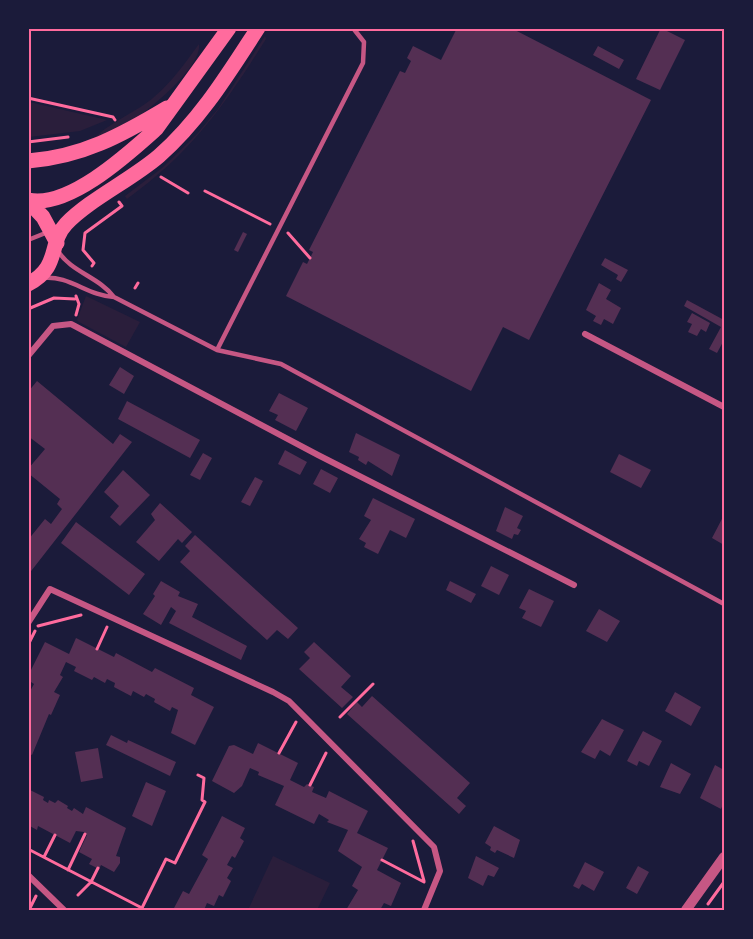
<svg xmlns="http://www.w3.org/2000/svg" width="753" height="939" font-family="'DejaVu Sans',sans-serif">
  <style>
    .green { fill: #2a1e3b }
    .building { fill: #542f53 }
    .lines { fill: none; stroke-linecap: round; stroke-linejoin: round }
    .path { stroke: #ff6b9d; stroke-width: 3 }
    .service { stroke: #c65784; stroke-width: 4.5 }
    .minor { stroke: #c65784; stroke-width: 6 }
    .tertiary { stroke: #c65784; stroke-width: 10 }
    .trunk { stroke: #ff6b9d; stroke-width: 15 }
    .neatline { fill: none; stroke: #ff6b9d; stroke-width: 2 }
  </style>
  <rect width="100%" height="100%" fill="#1b1b3a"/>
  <path class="green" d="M 265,36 L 266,39 C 224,106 192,152 127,199 L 125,196 L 162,168 L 197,134 L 218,109 Z
    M 199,44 C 202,67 150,109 132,121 C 120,128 107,133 94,140 C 102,126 139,111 154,97 C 172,82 185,63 199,44 Z
    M 29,102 L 107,120 L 80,131 L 29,137 Z
    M 86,296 L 140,322 L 126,347 L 79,322 L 77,320 Z
    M 273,856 L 330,883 L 317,910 L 248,910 Z"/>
  <path class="building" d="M 457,28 L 511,28 L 651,100 L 529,340 L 503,327 L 471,391 L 286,296 L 303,262 L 307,264 L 313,252 L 309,250 L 400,71 L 405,73 L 411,61 L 407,58 L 413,46 L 441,60 Z
    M 661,28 L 685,40 L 660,90 L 636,79 Z
    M 598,46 L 624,60 L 619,69 L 593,55 Z
    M 243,232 L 247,234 L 238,252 L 234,250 Z
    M 605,258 L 628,270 L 621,282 L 616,279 L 618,275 L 601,265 Z
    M 599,283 L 611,290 L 606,299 L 621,308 L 613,324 L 604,319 L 601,325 L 593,321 L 596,316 L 586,310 Z
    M 687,300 L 724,320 L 724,340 L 717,353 L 709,349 L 721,327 L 684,306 Z
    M 692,313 L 710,323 L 706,332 L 701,329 L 697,336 L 688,332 L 692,324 L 687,322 Z
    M 120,367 L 134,376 L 124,394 L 109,385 Z
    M 37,381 L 113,444 L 120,434 L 132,442 L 28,575 L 28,540 L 45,519 L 51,524 L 62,509 L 57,504 L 60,499 L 28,473 L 28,469 L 45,449 L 28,436 L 28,392 Z
    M 279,393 L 308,408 L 296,431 L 275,420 L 278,415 L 269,411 Z
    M 127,401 L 200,440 L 190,458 L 118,419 Z
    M 356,433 L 400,455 L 392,476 L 368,461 L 366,465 L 358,460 L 359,457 L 349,452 Z
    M 285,450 L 307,462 L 300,475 L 278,464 Z
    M 203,453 L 212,458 L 200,480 L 190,475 Z
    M 619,454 L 651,470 L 641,488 L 610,472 Z
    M 321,469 L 338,478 L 330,493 L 313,484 Z
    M 123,470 L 150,495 L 120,526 L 110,517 L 119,506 L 104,492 Z
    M 255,477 L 263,481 L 250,506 L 241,502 Z
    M 373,498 L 415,519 L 406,538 L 390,530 L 378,554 L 364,547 L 366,543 L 359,539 L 371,520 L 364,516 Z
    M 160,503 L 192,532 L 182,543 L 178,539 L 159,561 L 136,542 L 155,520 L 151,514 Z
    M 505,507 L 523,516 L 517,528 L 521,530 L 518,535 L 514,534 L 512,539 L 496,531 Z
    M 724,515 L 724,545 L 712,538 Z
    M 76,522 L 145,574 L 129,595 L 61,543 Z
    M 195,535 L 298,628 L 288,639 L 277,630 L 267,640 L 180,562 L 190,551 L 185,546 Z
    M 491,566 L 509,575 L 499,595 L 481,586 Z
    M 161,581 L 180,592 L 178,596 L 198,604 L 192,617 L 247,646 L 241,660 L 169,623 L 176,611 L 171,607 L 161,625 L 143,614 L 155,596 L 153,594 Z
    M 450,581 L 476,594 L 471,603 L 446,590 Z
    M 529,589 L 554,601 L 541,627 L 522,618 L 526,611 L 519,608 Z
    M 599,609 L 620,621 L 607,642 L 586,631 Z
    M 76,638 L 114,657 L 116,653 L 152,672 L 155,668 L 194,688 L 191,695 L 214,707 L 195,745 L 171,733 L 178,710 L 172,707 L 170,711 L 154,702 L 155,699 L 146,694 L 144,697 L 133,691 L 131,696 L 114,687 L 115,683 L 107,679 L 105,683 L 94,677 L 92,680 L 74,671 L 76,667 L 66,662 L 60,675 L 63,677 L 54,692 L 60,695 L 51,715 L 49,714 L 32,755 L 28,753 L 28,695 L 34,684 L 28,680 L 28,676 L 45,642 L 69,654 Z
    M 314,642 L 351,676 L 341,687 L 353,697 L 342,708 L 299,669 L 310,658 L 304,652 Z
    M 675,692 L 701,707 L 691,726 L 665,711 Z
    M 372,696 L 470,783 L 457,798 L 466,806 L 459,814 L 347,714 L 357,702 L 362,707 Z
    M 602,719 L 624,730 L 610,756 L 600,750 L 595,759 L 581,752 Z
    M 643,731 L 662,741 L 649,766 L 639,761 L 637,766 L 627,761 Z
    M 111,735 L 127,743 L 128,740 L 176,762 L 170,776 L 106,745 Z
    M 258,743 L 298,763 L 290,780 L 304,787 L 307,784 L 314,787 L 312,792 L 326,798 L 329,791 L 368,811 L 357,833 L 388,848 L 377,870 L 401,883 L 391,906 L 384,903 L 380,910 L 346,910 L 358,890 L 352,886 L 362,867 L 338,851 L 348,830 L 327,822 L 329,820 L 319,814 L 314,824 L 275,805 L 284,786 L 258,775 L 259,772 L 250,768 L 242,786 L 234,793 L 212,781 L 229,746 L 234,745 L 253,754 Z
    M 98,748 L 103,778 L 81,782 L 75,752 Z
    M 671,763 L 691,774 L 680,794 L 660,787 Z
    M 715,765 L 724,770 L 724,802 L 721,809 L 700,798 Z
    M 146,782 L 166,791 L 152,826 L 132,816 Z
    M 28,789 L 44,797 L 43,800 L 48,803 L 49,800 L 55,803 L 58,800 L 68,806 L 67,808 L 72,811 L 74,808 L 83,814 L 86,807 L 126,828 L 116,856 L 120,857 L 120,863 L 114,872 L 101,865 L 99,869 L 89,864 L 92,859 L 79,852 L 87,835 L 84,832 L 76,831 L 70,843 L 38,826 L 37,830 L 28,825 Z
    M 222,816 L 245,828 L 240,838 L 244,841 L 235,858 L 232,856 L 227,865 L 233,868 L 227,878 L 231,881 L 223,897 L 219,895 L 214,906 L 207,903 L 204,910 L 173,910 L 183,891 L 189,894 L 208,859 L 202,855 Z
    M 494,826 L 520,840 L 514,858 L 497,850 L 495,853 L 490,850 L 491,847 L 485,843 Z
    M 476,856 L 499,868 L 494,877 L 488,875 L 483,886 L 468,878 Z
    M 585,862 L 604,872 L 594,891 L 582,884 L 579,889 L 573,886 Z
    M 638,866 L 649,872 L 637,894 L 626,888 Z"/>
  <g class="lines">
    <path class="path" d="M 28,98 L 113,117 L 115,120
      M 28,142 L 68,137
      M 161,177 L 188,193
      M 205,191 L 270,224
      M 288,233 L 310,258
      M 92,266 L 94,263 L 83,250 L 85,233 L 122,206 L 119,202
      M 135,288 L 138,283
      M 28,309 L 54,298 L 75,299
      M 76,315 L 79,304 L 76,296
      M 38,626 L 81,615
      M 28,645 L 35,631
      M 97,649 L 107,627
      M 340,717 L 373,684
      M 279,753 L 296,722
      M 310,785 L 326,753
      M 413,841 L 424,881
      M 28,849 L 142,908
      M 44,857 L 55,835
      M 382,860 L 424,882
      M 68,870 L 85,834
      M 78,895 L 91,882 L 98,868
      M 708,904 L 724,882
      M 29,910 L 36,896
      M 141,910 L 166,859 L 175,863 L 205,802 L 202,800 L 204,778 L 198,775"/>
    <path class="service" d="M 353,28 L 364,42 L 363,63 L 217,350 L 281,364 L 724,604
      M 28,240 L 48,232
      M 58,251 C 71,272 99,277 114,297 L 217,350
      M 43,278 C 69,275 88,296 114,297"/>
    <path class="minor" d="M 585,334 L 724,407
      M 28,356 L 53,326 L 71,324 L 318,455 L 574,585
      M 28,623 L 50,589 L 273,692 L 289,701 L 434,847 L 440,871 L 424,910
      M 28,875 L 64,910"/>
    <path class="tertiary" d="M 686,910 L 724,857"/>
    <path class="trunk" d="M 28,161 C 82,157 122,135 167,108
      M 28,200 C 68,209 127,155 156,129 L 229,28
      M 28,201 L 43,217 L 57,243
      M 28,284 C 61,267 48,243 66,224 C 90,199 131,180 159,156 C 200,120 228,74 258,28"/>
  </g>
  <rect width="753" height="939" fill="none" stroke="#1b1b3a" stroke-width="60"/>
  <rect x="30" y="30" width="693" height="879" class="neatline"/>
</svg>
